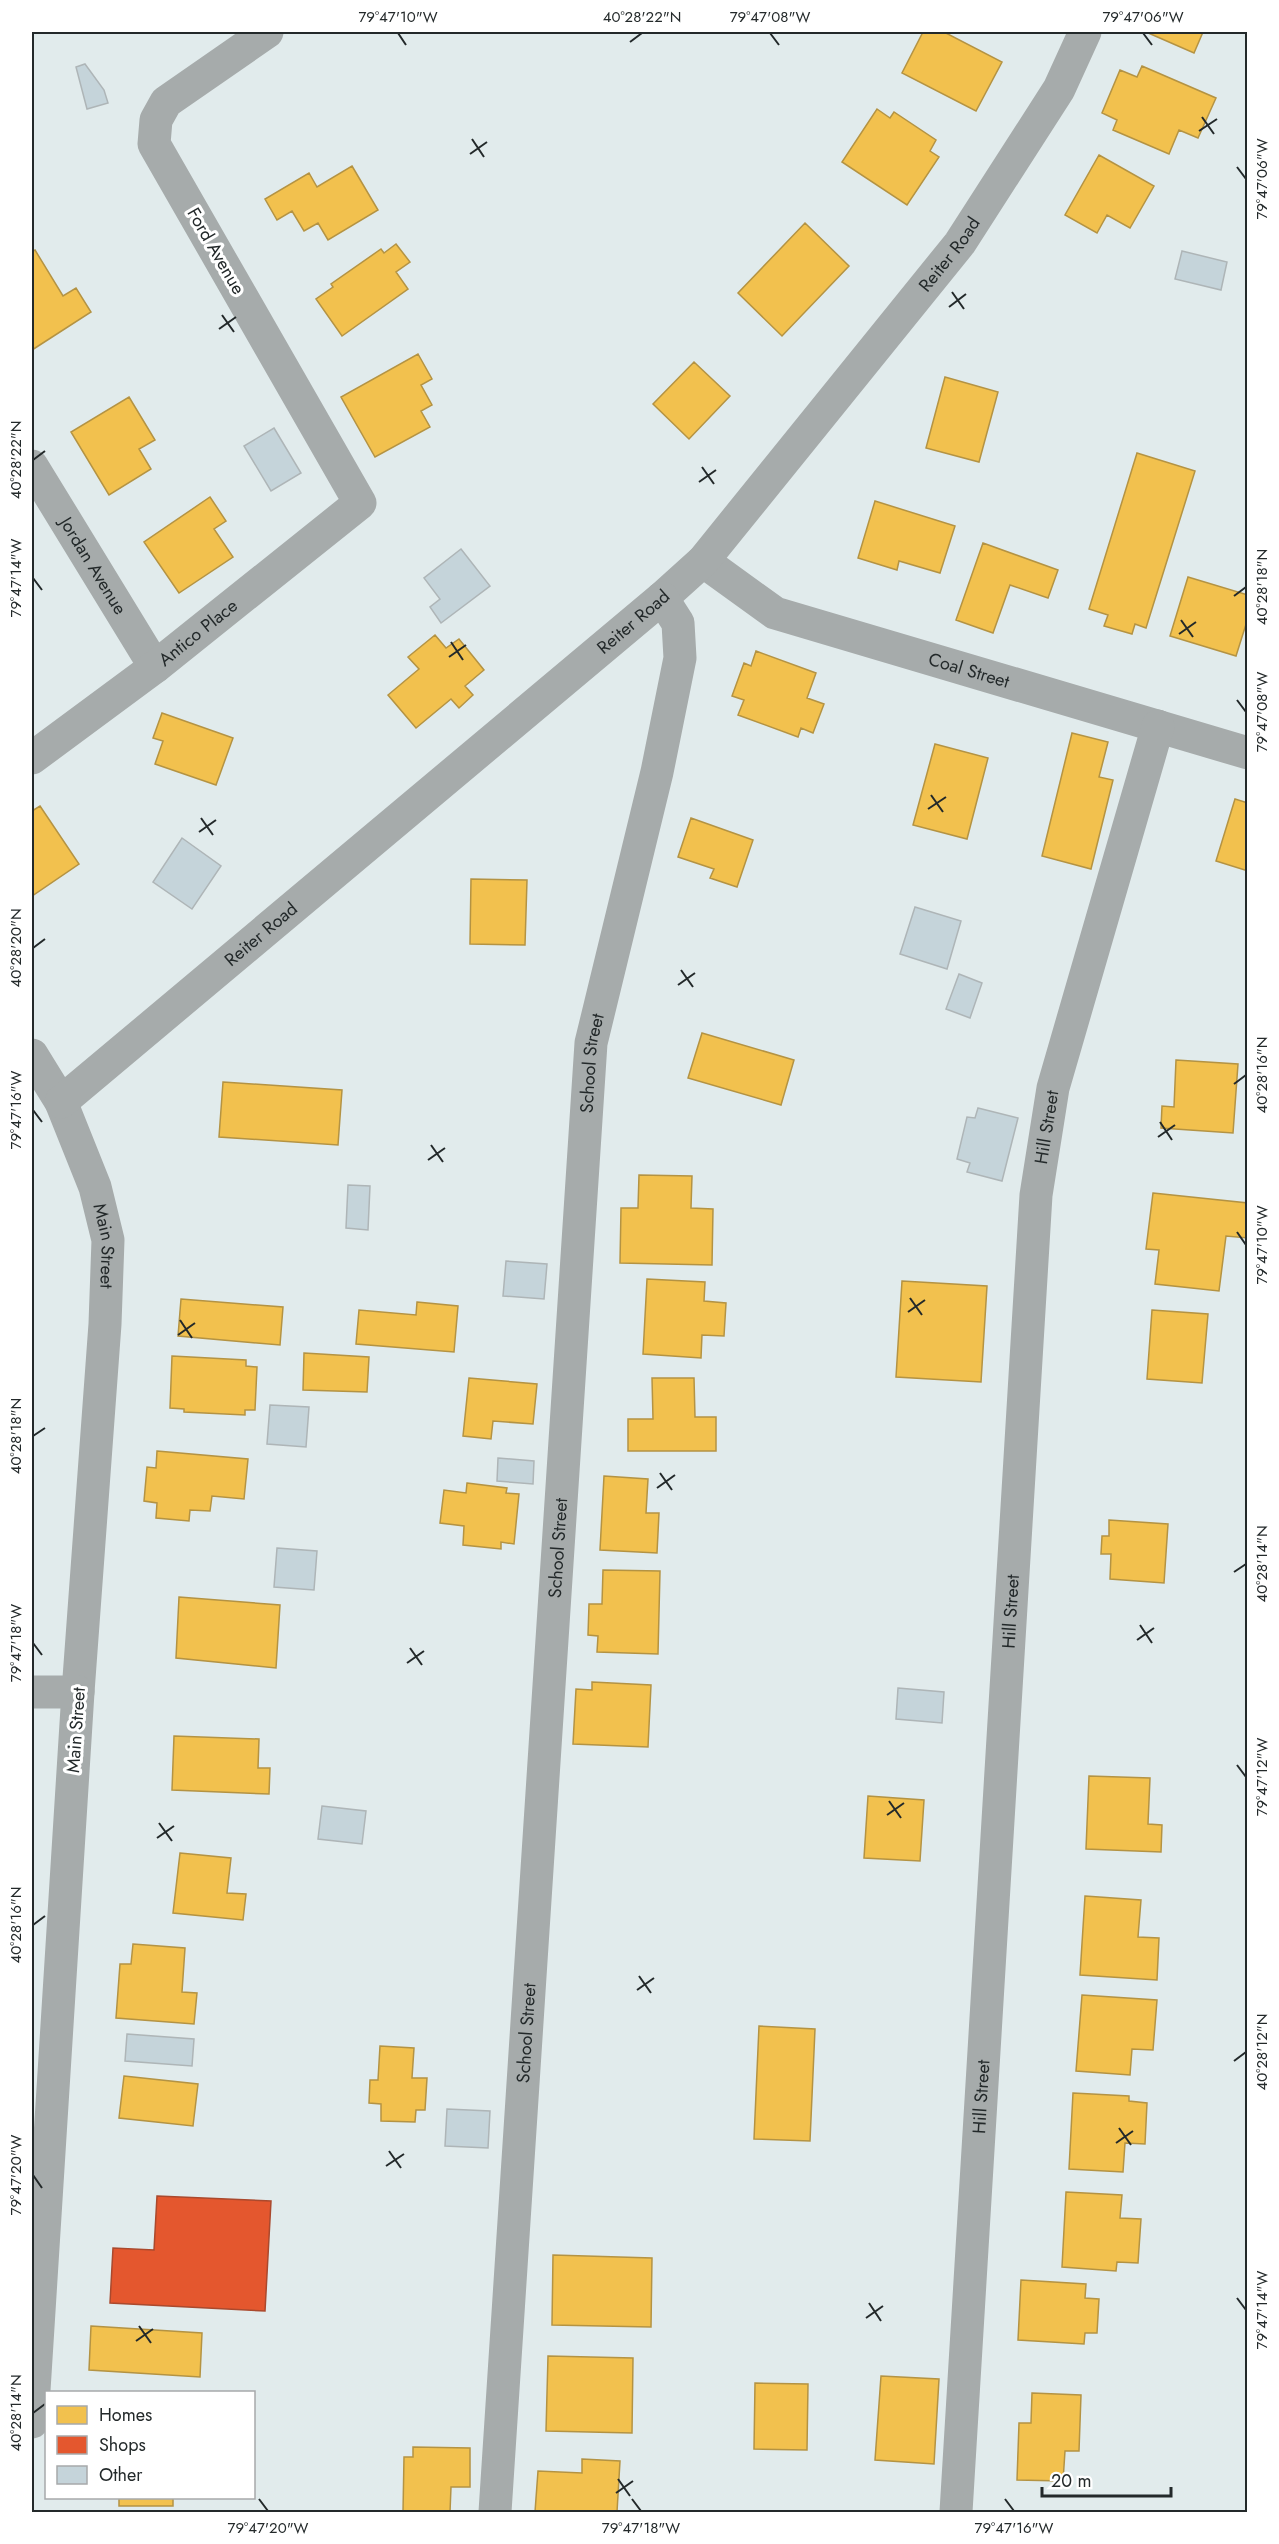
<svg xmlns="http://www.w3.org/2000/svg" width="1279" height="2544" font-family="Jost,sans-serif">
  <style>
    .homes { fill: #f2c14e; stroke: #b49343; stroke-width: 1.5 }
    .shops { fill: #e4572e; stroke: #aa492d; stroke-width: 1.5 }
    .building { fill: #c5d4da; stroke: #aeb5b7; stroke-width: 1.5 }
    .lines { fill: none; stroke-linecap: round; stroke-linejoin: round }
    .minor { stroke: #a6abab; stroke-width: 33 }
    .ticks { fill: none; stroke: #23292a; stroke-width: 2 }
    .labels { text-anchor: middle; stroke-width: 6; stroke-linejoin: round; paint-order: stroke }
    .street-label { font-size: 18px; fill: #23292a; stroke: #fff }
    .neatline { fill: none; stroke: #23292a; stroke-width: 2 }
    .ticks-label { font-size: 15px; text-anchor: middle; fill: #23292a }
  </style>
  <rect width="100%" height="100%" fill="#e1ebec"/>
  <path class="homes" d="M 923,32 L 944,32 L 1002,62 L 976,111 L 902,73 Z
    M 1146,32 L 1203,32 L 1194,53 Z
    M 1142,66 L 1216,98 L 1198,138 L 1179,130 L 1169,154 L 1113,130 L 1117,120 L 1102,113 L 1120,70 L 1137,77 Z
    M 877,109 L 890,118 L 894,112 L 936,140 L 930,151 L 939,157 L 907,205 L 842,162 Z
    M 1099,155 L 1154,186 L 1130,228 L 1107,215 L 1097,233 L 1065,215 Z
    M 352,166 L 378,210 L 328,240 L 318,223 L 304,231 L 292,211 L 277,220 L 265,199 L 309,173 L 317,187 Z
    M 805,223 L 849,266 L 782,336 L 738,293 Z
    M 396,244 L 410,262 L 396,272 L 408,289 L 342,336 L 316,299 L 333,287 L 331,284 L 381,249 L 384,253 Z
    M 35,250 L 63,296 L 76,288 L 91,312 L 32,350 L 32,252 Z
    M 418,354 L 432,379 L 421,385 L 432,405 L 421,411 L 430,427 L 375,457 L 341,397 Z
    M 694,362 L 730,396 L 689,439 L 653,404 Z
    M 945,377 L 998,392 L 979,462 L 926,448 Z
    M 129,397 L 155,440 L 139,449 L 151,469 L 109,495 L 71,432 Z
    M 1137,453 L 1195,471 L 1146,628 L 1135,624 L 1132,634 L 1104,626 L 1108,615 L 1089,609 Z
    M 210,497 L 226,521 L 214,529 L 233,557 L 179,593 L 144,542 Z
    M 875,501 L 955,526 L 940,573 L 899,561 L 897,570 L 858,558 Z
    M 983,543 L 1058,570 L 1048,598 L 1010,585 L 993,633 L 956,620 Z
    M 1188,577 L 1248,595 L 1248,618 L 1236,656 L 1170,636 Z
    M 435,635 L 446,648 L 459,639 L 484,670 L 465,686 L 473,695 L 459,708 L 451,699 L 416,728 L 388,695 L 419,669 L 408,657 Z
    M 756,651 L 816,673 L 807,698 L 824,704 L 813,733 L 801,728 L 798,737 L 738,715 L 744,700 L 732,696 L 744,663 L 751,666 Z
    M 162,713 L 233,738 L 216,785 L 155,764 L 163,741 L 153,738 Z
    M 1072,733 L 1108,742 L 1099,777 L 1113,780 L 1091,869 L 1042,856 Z
    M 935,744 L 988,758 L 967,839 L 913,825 Z
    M 1235,799 L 1248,803 L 1248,871 L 1216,861 Z
    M 40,806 L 79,864 L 32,896 L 32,811 Z
    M 691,818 L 753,840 L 737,887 L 710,878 L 714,869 L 678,857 Z
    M 471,879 L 527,880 L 525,945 L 470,944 Z
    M 702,1033 L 794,1060 L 781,1105 L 688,1078 Z
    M 1176,1060 L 1238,1064 L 1233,1133 L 1161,1128 L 1162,1106 L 1174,1107 Z
    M 223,1082 L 342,1090 L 338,1145 L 219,1137 Z
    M 639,1175 L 692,1176 L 691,1208 L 713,1209 L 712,1265 L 620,1263 L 621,1208 L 638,1208 Z
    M 1153,1193 L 1248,1203 L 1248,1238 L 1226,1236 L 1219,1291 L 1155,1284 L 1159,1250 L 1146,1249 Z
    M 647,1279 L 705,1282 L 704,1301 L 726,1303 L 724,1336 L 702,1335 L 701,1358 L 643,1354 Z
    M 902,1281 L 987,1286 L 981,1382 L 896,1377 Z
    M 181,1299 L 283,1307 L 280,1345 L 178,1336 Z
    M 417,1302 L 458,1306 L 454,1352 L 356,1344 L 359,1310 L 416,1315 Z
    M 1152,1310 L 1208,1314 L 1202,1383 L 1147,1379 Z
    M 304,1353 L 369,1357 L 367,1392 L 303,1390 Z
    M 172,1356 L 246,1360 L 246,1366 L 257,1367 L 255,1410 L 245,1410 L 245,1415 L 184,1412 L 184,1409 L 170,1408 Z
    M 469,1378 L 537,1384 L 533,1424 L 493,1421 L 491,1439 L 463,1436 Z
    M 652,1378 L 694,1378 L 695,1417 L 716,1417 L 716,1451 L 628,1451 L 628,1419 L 653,1419 Z
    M 157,1451 L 248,1459 L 244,1499 L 212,1496 L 210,1511 L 190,1510 L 189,1521 L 156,1518 L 157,1503 L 144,1501 L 147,1467 L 156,1468 Z
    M 604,1476 L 648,1479 L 646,1513 L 659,1513 L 657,1553 L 600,1550 Z
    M 467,1483 L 507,1488 L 506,1493 L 519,1494 L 514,1544 L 501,1542 L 501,1549 L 463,1545 L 464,1526 L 440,1523 L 444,1490 L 466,1493 Z
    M 1109,1520 L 1168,1524 L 1164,1583 L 1110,1579 L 1111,1554 L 1101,1554 L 1102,1536 L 1109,1536 Z
    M 603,1570 L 660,1571 L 658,1654 L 597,1652 L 598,1636 L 588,1635 L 589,1604 L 602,1604 Z
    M 179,1597 L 280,1605 L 276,1668 L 176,1658 Z
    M 592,1682 L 651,1685 L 648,1747 L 573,1744 L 576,1689 L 592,1690 Z
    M 174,1736 L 259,1739 L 258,1768 L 270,1768 L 269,1794 L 172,1790 Z
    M 1089,1776 L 1150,1778 L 1148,1824 L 1162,1825 L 1161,1852 L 1086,1849 Z
    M 868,1796 L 924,1800 L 920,1861 L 864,1858 Z
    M 180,1853 L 231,1858 L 227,1893 L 246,1894 L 243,1920 L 173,1913 Z
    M 1085,1896 L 1141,1900 L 1138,1937 L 1159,1938 L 1157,1980 L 1080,1975 Z
    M 133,1944 L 185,1948 L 182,1992 L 197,1993 L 194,2024 L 116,2018 L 120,1964 L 131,1964 Z
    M 1082,1995 L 1157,2000 L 1153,2050 L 1132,2049 L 1130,2075 L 1076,2071 Z
    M 759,2026 L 815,2029 L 810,2141 L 754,2139 Z
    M 380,2046 L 414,2048 L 412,2078 L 427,2078 L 425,2110 L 416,2110 L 415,2122 L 381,2121 L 381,2104 L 369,2103 L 370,2080 L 378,2080 Z
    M 124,2076 L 198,2084 L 193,2126 L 119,2118 Z
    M 1073,2093 L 1129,2096 L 1129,2101 L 1147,2103 L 1145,2144 L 1125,2143 L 1123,2172 L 1069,2169 Z
    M 1066,2192 L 1122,2195 L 1120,2218 L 1141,2219 L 1138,2263 L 1117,2262 L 1116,2271 L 1062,2267 Z
    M 553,2255 L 652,2258 L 651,2327 L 552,2325 Z
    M 1021,2280 L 1086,2284 L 1085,2298 L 1099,2299 L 1097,2333 L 1085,2333 L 1084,2344 L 1018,2340 Z
    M 91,2326 L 202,2333 L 200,2377 L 89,2370 Z
    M 548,2356 L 633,2358 L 632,2433 L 546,2431 Z
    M 881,2376 L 939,2379 L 934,2464 L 875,2460 Z
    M 755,2383 L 808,2384 L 807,2450 L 754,2449 Z
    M 1032,2393 L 1081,2395 L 1079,2451 L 1065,2451 L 1063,2481 L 1017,2480 L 1019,2423 L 1031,2423 Z
    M 413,2447 L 470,2448 L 470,2487 L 451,2487 L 450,2512 L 403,2512 L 404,2457 L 413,2457 Z
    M 582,2459 L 620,2461 L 617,2512 L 535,2512 L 538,2471 L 582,2473 Z
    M 119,2498 L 173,2498 L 173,2506 L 119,2506 Z"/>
  <path class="shops" d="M 157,2196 L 271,2201 L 265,2311 L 110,2303 L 113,2248 L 154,2250 Z"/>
  <path class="building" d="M 85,64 L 104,90 L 108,103 L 87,109 L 76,67 Z
    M 1182,251 L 1227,262 L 1221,290 L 1175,279 Z
    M 274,428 L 301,473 L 271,491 L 244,446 Z
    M 461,549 L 490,586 L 441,623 L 430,607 L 440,599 L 424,578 Z
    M 182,838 L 221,866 L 192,909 L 153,882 Z
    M 915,907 L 961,921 L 947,969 L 900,954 Z
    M 959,974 L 982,983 L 970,1018 L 946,1009 Z
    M 978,1108 L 1018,1118 L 1002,1181 L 967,1172 L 970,1163 L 957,1159 L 967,1117 L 975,1118 Z
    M 348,1185 L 370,1186 L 368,1230 L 346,1228 Z
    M 506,1261 L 547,1264 L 544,1299 L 503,1296 Z
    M 270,1405 L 309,1407 L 306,1447 L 267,1444 Z
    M 498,1458 L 534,1461 L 533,1484 L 497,1481 Z
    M 277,1548 L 317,1551 L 314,1590 L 274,1587 Z
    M 898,1688 L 944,1692 L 942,1723 L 896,1719 Z
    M 322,1806 L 366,1811 L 362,1844 L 318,1839 Z
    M 127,2034 L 194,2039 L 192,2066 L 125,2061 Z
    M 447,2109 L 490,2111 L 488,2148 L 445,2146 Z"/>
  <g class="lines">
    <g class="minor">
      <path id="s1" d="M 32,466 L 155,667"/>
      <path id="s2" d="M 703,561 L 775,613 L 1248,753"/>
      <path id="s3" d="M 32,758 L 155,667 L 360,503 L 154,144 L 156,120 L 166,102 L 267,32"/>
      <path id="s4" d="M 32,1055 L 61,1102 L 95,1187 L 108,1240 L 105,1324 L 78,1692 L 32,2422"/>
      <path id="s5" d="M 61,1102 L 662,598 L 703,561 L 960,243 L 1059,89 L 1085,32"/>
      <path d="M 32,1692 L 78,1692"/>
      <path id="s6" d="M 495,2512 L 591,1043 L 657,772 L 680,658 L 678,623 L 662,598"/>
      <path id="s7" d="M 956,2512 L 1036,1195 L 1053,1088 L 1158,726"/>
    </g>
  </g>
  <path class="ticks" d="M 398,33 L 406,45M 770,33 L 779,45M 1143,33 L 1152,45M 630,42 L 642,33M 1202,117 L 1214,134M 1199,131 L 1217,119M 472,139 L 484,157M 470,154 L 487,142M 1237,167 L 1246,179M 952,292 L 964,309M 949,307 L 966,294M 222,315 L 234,332M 219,329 L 236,317M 33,460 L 45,451M 702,467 L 714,484M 699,482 L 716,470M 33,578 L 42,590M 1234,596 L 1246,587M 1181,620 L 1193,637M 1179,634 L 1196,622M 451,642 L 463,660M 449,657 L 466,645M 1237,700 L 1246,712M 931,795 L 943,812M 928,809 L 946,797M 201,818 L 213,835M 199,832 L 216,820M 33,948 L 45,939M 681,970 L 693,987M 678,985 L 695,973M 1234,1084 L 1246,1075M 33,1110 L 42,1122M 1160,1122 L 1172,1140M 1158,1137 L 1175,1125M 431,1145 L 443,1162M 428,1160 L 445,1148M 1237,1232 L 1246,1245M 910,1298 L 922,1315M 908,1312 L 925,1300M 180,1320 L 192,1338M 178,1335 L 195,1323M 33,1436 L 45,1428M 660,1473 L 672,1490M 657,1488 L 675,1475M 1234,1572 L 1246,1564M 1140,1625 L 1152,1643M 1137,1640 L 1154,1628M 33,1643 L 42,1655M 410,1648 L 422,1665M 407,1663 L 424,1651M 1237,1765 L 1246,1777M 889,1801 L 901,1818M 887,1815 L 904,1803M 159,1823 L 172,1841M 157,1838 L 174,1826M 33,1925 L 45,1916M 639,1976 L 651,1993M 637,1990 L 654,1978M 1234,2061 L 1246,2052M 1119,2128 L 1131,2145M 1116,2143 L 1133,2131M 389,2151 L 401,2168M 386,2166 L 404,2154M 33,2175 L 42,2188M 1237,2298 L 1246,2310M 869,2303 L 881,2321M 866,2318 L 883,2306M 139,2326 L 151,2343M 136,2341 L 153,2329M 33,2413 L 45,2404M 618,2479 L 630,2496M 616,2493 L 633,2481M 259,2499 L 268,2511M 632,2499 L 641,2511M 1005,2499 L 1014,2511"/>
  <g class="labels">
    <g class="street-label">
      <text transform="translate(216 251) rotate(60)" y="6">Ford Avenue</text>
      <text dy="6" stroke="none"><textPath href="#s5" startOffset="1233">Reiter Road</textPath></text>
      <text dy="6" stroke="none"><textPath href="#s1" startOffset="117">Jordan Avenue</textPath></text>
      <text dy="6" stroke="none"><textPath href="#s5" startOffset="747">Reiter Road</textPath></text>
      <text dy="6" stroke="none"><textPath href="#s3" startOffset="208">Antico Place</textPath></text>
      <text dy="6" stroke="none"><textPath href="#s2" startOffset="291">Coal Street</textPath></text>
      <text dy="6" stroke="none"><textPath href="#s5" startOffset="261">Reiter Road</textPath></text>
      <text dy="6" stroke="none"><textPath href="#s6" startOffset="1452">School Street</textPath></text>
      <text dy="6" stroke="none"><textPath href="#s7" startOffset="1388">Hill Street</textPath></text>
      <text dy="6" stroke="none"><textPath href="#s4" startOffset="207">Main Street</textPath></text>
      <text dy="6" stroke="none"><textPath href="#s6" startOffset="966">School Street</textPath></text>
      <text dy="6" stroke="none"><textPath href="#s7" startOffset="902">Hill Street</textPath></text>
      <text transform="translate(76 1730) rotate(-86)" y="6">Main Street</text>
      <text dy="6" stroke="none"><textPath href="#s6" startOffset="480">School Street</textPath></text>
      <text dy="6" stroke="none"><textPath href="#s7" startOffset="416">Hill Street</textPath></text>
    </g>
  </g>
  <rect width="1279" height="2544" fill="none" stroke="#ffffff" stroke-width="66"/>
  <rect x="45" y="2391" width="210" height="108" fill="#ffffff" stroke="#a7a9aa" stroke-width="1.5"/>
  <rect x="57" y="2406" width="30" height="18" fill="#f2c14e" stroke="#a7a9aa" stroke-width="1.5"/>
  <text x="99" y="2421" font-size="18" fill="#23292a">Homes</text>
  <rect x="57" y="2436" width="30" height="18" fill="#e4572e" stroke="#a7a9aa" stroke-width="1.5"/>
  <text x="99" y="2451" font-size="18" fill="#23292a">Shops</text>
  <rect x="57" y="2466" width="30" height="18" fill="#c5d4da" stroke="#a7a9aa" stroke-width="1.5"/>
  <text x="99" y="2481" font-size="18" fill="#23292a">Other</text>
  <path d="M1042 2487v9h129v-9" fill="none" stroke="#23292a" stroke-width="3"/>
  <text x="1051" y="2487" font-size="18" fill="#23292a" stroke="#ffffff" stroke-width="4.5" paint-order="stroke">20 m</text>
  <rect x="33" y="33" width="1213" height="2478" class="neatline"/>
  <g class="ticks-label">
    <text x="398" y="22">79°47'10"W</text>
    <text x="642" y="22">40°28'22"N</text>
    <text x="770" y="22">79°47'08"W</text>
    <text x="1143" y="22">79°47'06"W</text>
    <text transform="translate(1262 179) rotate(-90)" y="5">79°47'06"W</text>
    <text transform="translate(16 460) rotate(-90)" y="5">40°28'22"N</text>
    <text transform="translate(16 578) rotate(-90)" y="5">79°47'14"W</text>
    <text transform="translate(1262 587) rotate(-90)" y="5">40°28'18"N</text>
    <text transform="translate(1262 712) rotate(-90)" y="5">79°47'08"W</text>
    <text transform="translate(16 948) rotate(-90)" y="5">40°28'20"N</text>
    <text transform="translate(1262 1075) rotate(-90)" y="5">40°28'16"N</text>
    <text transform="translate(16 1110) rotate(-90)" y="5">79°47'16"W</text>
    <text transform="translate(1262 1245) rotate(-90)" y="5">79°47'10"W</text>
    <text transform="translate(16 1436) rotate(-90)" y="5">40°28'18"N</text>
    <text transform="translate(1262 1564) rotate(-90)" y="5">40°28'14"N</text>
    <text transform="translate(16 1643) rotate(-90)" y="5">79°47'18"W</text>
    <text transform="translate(1262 1777) rotate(-90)" y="5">79°47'12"W</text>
    <text transform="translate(16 1925) rotate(-90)" y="5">40°28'16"N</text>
    <text transform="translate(1262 2052) rotate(-90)" y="5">40°28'12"N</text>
    <text transform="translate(16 2175) rotate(-90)" y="5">79°47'20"W</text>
    <text transform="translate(1262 2310) rotate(-90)" y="5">79°47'14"W</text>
    <text transform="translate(16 2413) rotate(-90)" y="5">40°28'14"N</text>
    <text x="268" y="2533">79°47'20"W</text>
    <text x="641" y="2533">79°47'18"W</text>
    <text x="1014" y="2533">79°47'16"W</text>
  </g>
</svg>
